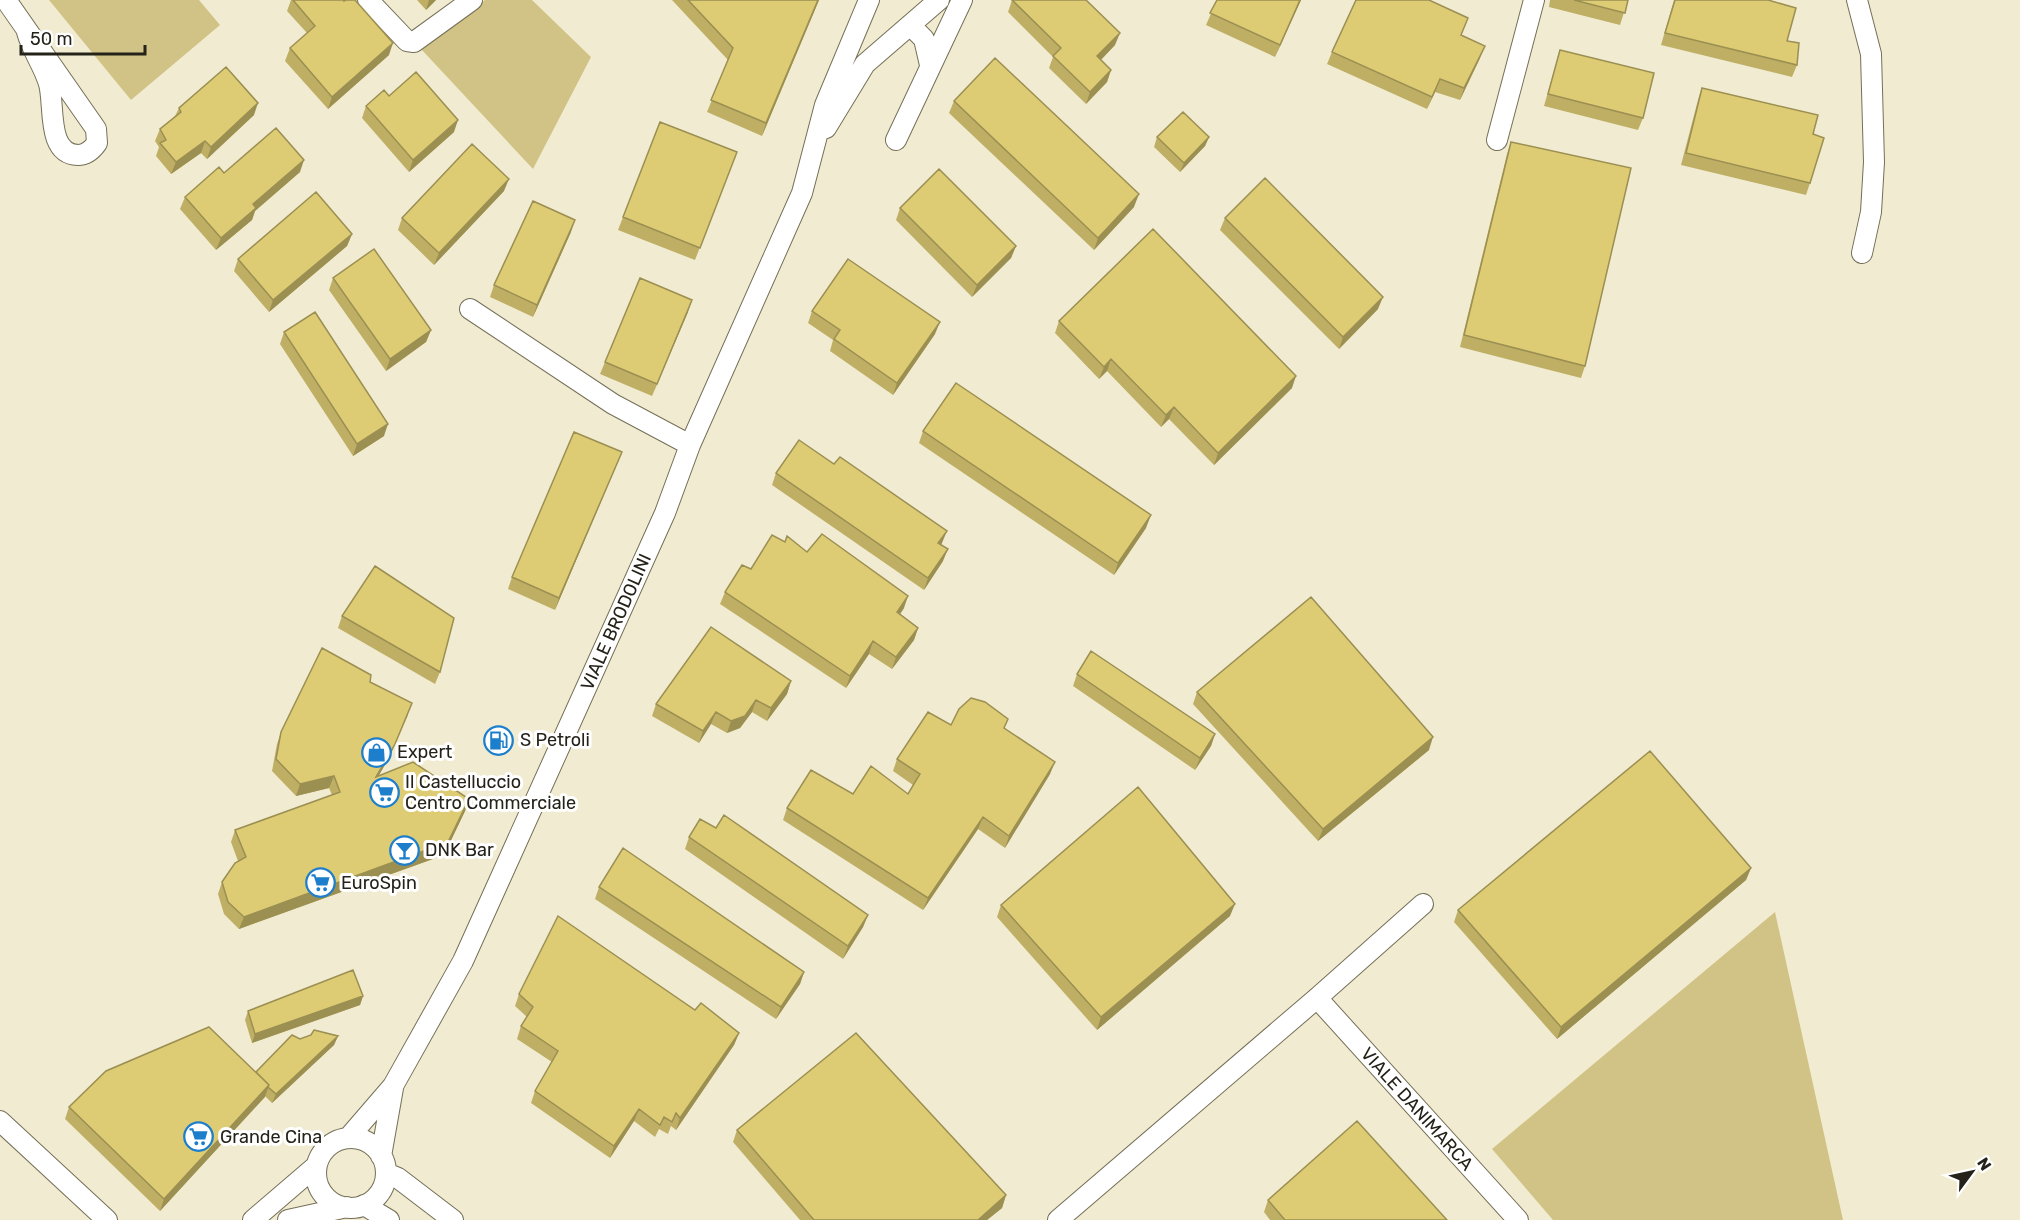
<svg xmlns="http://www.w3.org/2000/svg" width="2020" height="1220" font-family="Rubik,sans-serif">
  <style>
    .green { fill: #d1c385 }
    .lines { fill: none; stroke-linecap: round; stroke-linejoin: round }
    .minor-casing { stroke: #746f57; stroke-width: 22 }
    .minor { stroke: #fff; stroke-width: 20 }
    .wall { fill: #bfaf65 }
    .shaded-wall { fill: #9b8f52 }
    .building { fill: #decc75; stroke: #9b8f52; stroke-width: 1.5 }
    .labels { text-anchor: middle; stroke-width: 6; stroke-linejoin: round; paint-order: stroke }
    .street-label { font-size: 18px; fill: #252219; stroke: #fff }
    .poi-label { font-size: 18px; fill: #252219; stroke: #fff; text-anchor: start }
  </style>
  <rect width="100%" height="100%" fill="#f1ecd1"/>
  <path class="green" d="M 49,0 L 199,0 L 220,25 L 131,100 Z
    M 485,0 L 532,0 L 591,57 L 533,169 L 421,49 Z
    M 1775,912 L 1843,1220 L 1553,1220 L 1492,1149 Z"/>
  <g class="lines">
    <defs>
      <path id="minor" d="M 6,0 L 96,129 L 97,143 C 92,150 86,155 78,155 C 46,154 55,105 49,84 C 44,66 32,51 27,32
        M 368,0 L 407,41 L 414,42 L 472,0
        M 1857,0 L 1871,54 L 1874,162 L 1871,212 L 1862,253
        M 910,25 L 924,39 L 930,65
        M 826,128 L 865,64 L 939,0
        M 896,140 L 962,0
        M 1497,140 L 1534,0
        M 470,309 L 613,404 L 690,445
        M 1317,998 L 1518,1220
        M 0,1121 L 107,1220
        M 349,1137 L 393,1086 L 463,961 L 665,513 L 690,445 L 802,193 L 825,105 L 869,0
        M316 1173a35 35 0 1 1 70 0a35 35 0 1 1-70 0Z
        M 381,1156 L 393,1088
        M 386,1173 L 398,1178 L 453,1220
        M 364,1205 L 389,1220
        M 253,1220 L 316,1166
        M 288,1220 L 347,1207
        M 1058,1220 L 1317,998 L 1423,904"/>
    </defs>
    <use href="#minor" class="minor-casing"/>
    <use href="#minor" class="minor"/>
  </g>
  <path class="wall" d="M 291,0 L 343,0 L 389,55 L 328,109 L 285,61 L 290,48 L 307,33 L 287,11 Z
    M 417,0 L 436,0 L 426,10 Z
    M 672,0 L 819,0 L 762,136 L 707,112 L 728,60 Z
    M 1012,0 L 1115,45 L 1101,60 L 1111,70 L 1107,82 L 1086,104 L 1049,68 L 1053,57 L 1008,12 Z
    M 1217,0 L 1301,0 L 1275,57 L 1206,25 Z
    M 1550,0 L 1628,0 L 1620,25 L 1549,7 Z
    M 1674,0 L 1768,0 L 1797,65 L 1792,77 L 1661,45 Z
    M 1461,35 L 1480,58 L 1460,100 L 1435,92 L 1427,109 L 1327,64 L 1332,52 Z
    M 1560,50 L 1643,118 L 1638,130 L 1544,106 Z
    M 1702,88 L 1813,134 L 1810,183 L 1806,195 L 1681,165 L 1698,100 Z
    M 954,101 L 1134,207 L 1094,250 L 949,113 Z
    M 366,106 L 454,132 L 409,172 L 362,118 Z
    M 179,108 L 254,115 L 207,159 L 201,153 L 171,174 L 156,156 L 159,147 L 155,141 L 160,129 L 175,116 Z
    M 660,122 L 737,152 L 695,260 L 618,230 Z
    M 1157,137 L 1209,137 L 1205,146 L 1180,172 L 1154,147 Z
    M 1511,142 L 1585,366 L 1581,378 L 1460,347 L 1507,154 Z
    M 300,172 L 255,211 L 252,220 L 216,250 L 180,209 L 185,197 L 224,173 Z
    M 504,191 L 434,265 L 398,230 L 402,218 Z
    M 900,208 L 1016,246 L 1011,258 L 972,297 L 896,220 Z
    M 1225,218 L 1378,309 L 1339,349 L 1220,230 Z
    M 571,232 L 533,317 L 490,297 L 494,285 Z
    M 352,234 L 347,246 L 269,312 L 234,271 L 238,259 Z
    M 333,278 L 431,330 L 426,342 L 386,371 L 329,290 Z
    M 812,311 L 935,334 L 893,395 L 830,351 L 833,340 L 808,323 Z
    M 688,312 L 652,396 L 600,374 L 605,362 Z
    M 1059,321 L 1292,388 L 1214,465 L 1169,419 L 1161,427 L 1107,371 L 1099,379 L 1055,333 Z
    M 284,332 L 384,436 L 353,456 L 280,344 Z
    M 923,431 L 1146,528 L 1114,575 L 919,443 Z
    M 622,452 L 555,610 L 508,589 L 512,577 Z
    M 776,473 L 942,543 L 941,545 L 943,561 L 924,590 L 772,485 Z
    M 785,542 L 807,552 L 904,608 L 900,614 L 918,628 L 914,640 L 892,669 L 869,654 L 846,688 L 720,604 L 725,592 L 751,569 Z
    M 342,616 L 440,672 L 435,684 L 338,628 Z
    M 1077,674 L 1215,734 L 1211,746 L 1195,770 L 1073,686 Z
    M 791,681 L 787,694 L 767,721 L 752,712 L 740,728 L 727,733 L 711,724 L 699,743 L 652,716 L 656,704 Z
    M 370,682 L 408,715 L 390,756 L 379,775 L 469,799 L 465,811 L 444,855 L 239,929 L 224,914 L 218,894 L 222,882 L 238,861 L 231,842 L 235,830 L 332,795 L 329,788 L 296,796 L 272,771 L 277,744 L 281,732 Z
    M 1197,692 L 1429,750 L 1318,841 L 1193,704 Z
    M 951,725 L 1005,728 L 1050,774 L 1005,848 L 978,829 L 923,910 L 783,820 L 787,808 L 853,794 L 908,794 L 913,785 L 893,771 L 897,759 Z
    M 689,837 L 868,915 L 863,927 L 843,959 L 685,849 Z
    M 1751,868 L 1746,880 L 1557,1039 L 1454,922 L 1458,910 Z
    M 599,887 L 804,972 L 800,984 L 776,1019 L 595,899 Z
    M 1001,905 L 1230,916 L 1097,1030 L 997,917 Z
    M 519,994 L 695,1010 L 739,1033 L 734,1045 L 676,1130 L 671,1126 L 668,1134 L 659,1129 L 655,1137 L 634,1121 L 610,1158 L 531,1103 L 535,1091 L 552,1062 L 517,1039 L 521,1026 L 527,1017 L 515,1006 Z
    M 363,996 L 360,1005 L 252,1043 L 245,1020 L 248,1011 Z
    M 338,1036 L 334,1045 L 272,1103 L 265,1096 L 160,1211 L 65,1119 L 69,1107 L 256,1072 L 300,1039 Z
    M 737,1130 L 1006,1195 L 1002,1208 L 987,1220 L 800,1220 L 733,1142 Z
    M 1268,1200 L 1447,1220 L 1270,1220 L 1264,1212 Z"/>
  <path class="shaded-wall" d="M 429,0 L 436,0 L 426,10 Z
    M 818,0 L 819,0 L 762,136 L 766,123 Z
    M 1300,0 L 1301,0 L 1275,57 L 1280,45 Z
    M 1120,33 L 1115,45 L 1093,68 L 1097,56 Z
    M 393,43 L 389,55 L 328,109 L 332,97 Z
    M 1485,46 L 1480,58 L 1460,100 L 1464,88 Z
    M 1111,70 L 1107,82 L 1086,104 L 1090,92 Z
    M 1440,79 L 1435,92 L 1427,109 L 1432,97 Z
    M 258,103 L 254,115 L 207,159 L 211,147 Z
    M 458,120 L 454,132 L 409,172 L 413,160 Z
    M 1209,137 L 1205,146 L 1180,172 L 1184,163 Z
    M 205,141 L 201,153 L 171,174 L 176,162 Z
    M 304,160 L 300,172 L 255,211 L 252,220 L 216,250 L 221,238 L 253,204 Z
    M 509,179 L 504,191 L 434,265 L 439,253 Z
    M 1139,194 L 1134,207 L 1094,250 L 1098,238 Z
    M 575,220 L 571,232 L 533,317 L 537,305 Z
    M 352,234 L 347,246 L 269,312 L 273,300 Z
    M 1016,246 L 1011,258 L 972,297 L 977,285 Z
    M 1383,297 L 1378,309 L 1339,349 L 1343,337 Z
    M 692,300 L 688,312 L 652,396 Z
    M 940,322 L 935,334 L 893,395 L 897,383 Z
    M 431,330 L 426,342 L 386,371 L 390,359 Z
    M 1111,359 L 1107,371 L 1099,379 L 1104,367 Z
    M 1296,376 L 1292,388 L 1214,465 L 1218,453 Z
    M 1174,407 L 1169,419 L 1161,427 L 1166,415 Z
    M 388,424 L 384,436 L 353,456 L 357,444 Z
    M 622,452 L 617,464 L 555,610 L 559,598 Z
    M 1151,515 L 1146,528 L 1114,575 L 1118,563 Z
    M 947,531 L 942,543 L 934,555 L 938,543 Z
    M 948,549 L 943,561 L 924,590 L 928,578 Z
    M 908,596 L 904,608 L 893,625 L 897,612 Z
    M 918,628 L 914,640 L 892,669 L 896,657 Z
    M 873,641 L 869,654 L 846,688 L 850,676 Z
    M 791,681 L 787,694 L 767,721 L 771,708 Z
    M 756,700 L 752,712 L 740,728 L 727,733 L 731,721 Z
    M 412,703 L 390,756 L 371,789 L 376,777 Z
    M 716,712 L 711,724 L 699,743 L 703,731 Z
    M 1215,734 L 1211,746 L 1195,770 L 1200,758 Z
    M 1433,737 L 1429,750 L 1318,841 L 1323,829 Z
    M 1055,762 L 1050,774 L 1005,848 L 1009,836 Z
    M 334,776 L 329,788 L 296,796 L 300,784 Z
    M 469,799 L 465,811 L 444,855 L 239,929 L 244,917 Z
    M 983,817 L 978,829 L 923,910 L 928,898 Z
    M 1751,868 L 1746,880 L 1557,1039 L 1561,1027 Z
    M 1235,904 L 1230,916 L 1097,1030 L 1101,1017 Z
    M 868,915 L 863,927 L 843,959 L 848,946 Z
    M 804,972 L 800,984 L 776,1019 L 781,1007 Z
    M 363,996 L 360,1005 L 252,1043 L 255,1034 Z
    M 739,1033 L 734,1045 L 676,1130 L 680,1118 Z
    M 338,1036 L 334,1045 L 272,1103 L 276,1094 Z
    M 269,1085 L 265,1097 L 160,1211 L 164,1199 Z
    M 639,1109 L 634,1121 L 610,1158 L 614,1146 Z
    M 1006,1195 L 1002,1208 L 987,1220 L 978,1220 Z"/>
  <path class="building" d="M 293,0 L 343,0 L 344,1 L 346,0 L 355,0 L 393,43 L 332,97 L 290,48 L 315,26 Z
    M 688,0 L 818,0 L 766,123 L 711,100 L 733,48 Z
    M 1012,0 L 1086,0 L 1120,33 L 1097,56 L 1111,70 L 1090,92 L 1053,56 L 1061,48 Z
    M 1217,0 L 1300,0 L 1280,45 L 1210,13 Z
    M 1356,0 L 1429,0 L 1468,18 L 1461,35 L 1485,46 L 1464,88 L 1440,79 L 1432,97 L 1332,52 Z
    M 1574,0 L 1628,0 L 1625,13 Z
    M 1675,0 L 1768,0 L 1796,8 L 1787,41 L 1799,43 L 1797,65 L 1665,33 Z
    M 1560,50 L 1654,73 L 1643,118 L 1548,94 Z
    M 995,58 L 1139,194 L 1098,238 L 954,101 Z
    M 226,67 L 258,103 L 211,147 L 205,141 L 176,162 L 160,143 L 166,140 L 160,129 L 181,112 L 179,108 Z
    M 416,72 L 458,120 L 413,160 L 366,106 L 384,90 L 389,96 Z
    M 1702,88 L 1818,115 L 1813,134 L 1824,138 L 1810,183 L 1686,153 Z
    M 1183,112 L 1209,137 L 1184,163 L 1157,137 Z
    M 660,122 L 737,152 L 700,248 L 623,217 Z
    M 276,128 L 304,160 L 253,204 L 256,208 L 221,238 L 185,197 L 219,167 L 224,173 Z
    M 1511,142 L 1631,168 L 1585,366 L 1464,335 Z
    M 472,144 L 509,179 L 439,253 L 402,218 Z
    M 939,169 L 1016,246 L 977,285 L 900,208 Z
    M 1265,178 L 1383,297 L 1343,337 L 1225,218 Z
    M 316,192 L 352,234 L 273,300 L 238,259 Z
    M 533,201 L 575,220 L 537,305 L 494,285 Z
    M 1153,229 L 1296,376 L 1218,453 L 1174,407 L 1166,415 L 1111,359 L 1104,367 L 1059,321 Z
    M 374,249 L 431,330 L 390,359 L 333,278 Z
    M 848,259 L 940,322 L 897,383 L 834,339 L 840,330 L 812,311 Z
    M 640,278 L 692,300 L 657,384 L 605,362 Z
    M 315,312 L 388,424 L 357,444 L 284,332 Z
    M 956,383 L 1151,515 L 1118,563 L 923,431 Z
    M 574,432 L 622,452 L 559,598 L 512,577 Z
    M 799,440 L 834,464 L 840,457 L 947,531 L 938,543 L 948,549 L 928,578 L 776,473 Z
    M 822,534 L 908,596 L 897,612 L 918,628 L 896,657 L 873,641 L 850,676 L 725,592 L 742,565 L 751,569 L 772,535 L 785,542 L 787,536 L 807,552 Z
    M 375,566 L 454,618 L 440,672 L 342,616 Z
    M 1311,597 L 1433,737 L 1323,829 L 1197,692 Z
    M 711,627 L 791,681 L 771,708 L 756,700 L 745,716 L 731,721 L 716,712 L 703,731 L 656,704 Z
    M 322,648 L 371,675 L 370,682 L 412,703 L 395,744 L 376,777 L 413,762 L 469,799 L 448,842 L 244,917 L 228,902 L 222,882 L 235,863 L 246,857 L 235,830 L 340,792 L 334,776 L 300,784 L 276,759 L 281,732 Z
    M 1091,651 L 1215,734 L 1200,758 L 1077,674 Z
    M 971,698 L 985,702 L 1008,719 L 1004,728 L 1055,762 L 1009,836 L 983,817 L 928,898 L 787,808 L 811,770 L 853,794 L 871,766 L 908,794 L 920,774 L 897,759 L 928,712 L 951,725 L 959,709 Z
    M 1650,751 L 1751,868 L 1561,1027 L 1458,910 Z
    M 1138,787 L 1235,904 L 1101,1017 L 1001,905 Z
    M 724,815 L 868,915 L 848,946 L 689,837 L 700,819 L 716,828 Z
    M 623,848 L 804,972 L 781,1007 L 599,887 Z
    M 558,916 L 695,1010 L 701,1003 L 739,1033 L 680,1118 L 676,1113 L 672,1122 L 664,1117 L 660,1125 L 639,1109 L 614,1146 L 535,1091 L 558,1051 L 521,1026 L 533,1007 L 519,994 Z
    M 353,970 L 363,996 L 255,1034 L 248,1011 Z
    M 209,1027 L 269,1085 L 164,1199 L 69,1107 L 106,1071 Z
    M 314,1030 L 338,1036 L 276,1094 L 268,1087 L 269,1085 L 256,1072 L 292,1035 L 300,1039 L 311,1035 Z
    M 856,1033 L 1006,1195 L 978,1220 L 814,1220 L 737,1130 Z
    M 1357,1121 L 1447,1220 L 1285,1220 L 1268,1200 Z"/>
  <defs>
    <symbol id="fuel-ring" viewBox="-11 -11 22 22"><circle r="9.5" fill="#fff" stroke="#1d7fcb" stroke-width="1.5"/><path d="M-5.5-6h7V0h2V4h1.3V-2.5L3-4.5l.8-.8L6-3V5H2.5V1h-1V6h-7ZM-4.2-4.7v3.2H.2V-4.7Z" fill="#1d7fcb"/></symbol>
    <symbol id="shop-ring" viewBox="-11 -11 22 22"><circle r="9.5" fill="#fff" stroke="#1d7fcb" stroke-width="1.5"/><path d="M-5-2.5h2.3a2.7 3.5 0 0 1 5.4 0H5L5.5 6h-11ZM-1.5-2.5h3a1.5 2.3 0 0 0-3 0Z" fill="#1d7fcb"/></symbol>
    <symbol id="supermarket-ring" viewBox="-11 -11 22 22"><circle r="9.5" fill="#fff" stroke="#1d7fcb" stroke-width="1.5"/><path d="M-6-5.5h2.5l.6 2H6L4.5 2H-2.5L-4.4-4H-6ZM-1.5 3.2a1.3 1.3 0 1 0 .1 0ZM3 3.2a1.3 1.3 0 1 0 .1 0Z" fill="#1d7fcb"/></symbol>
    <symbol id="bar-ring" viewBox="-11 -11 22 22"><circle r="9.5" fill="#fff" stroke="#1d7fcb" stroke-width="1.5"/><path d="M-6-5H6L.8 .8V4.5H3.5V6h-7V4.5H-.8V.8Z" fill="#1d7fcb"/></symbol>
  </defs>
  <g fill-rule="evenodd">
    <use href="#fuel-ring" x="482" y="724" width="33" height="33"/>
    <use href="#shop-ring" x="360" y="736" width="33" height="33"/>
    <use href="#supermarket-ring" x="368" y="776" width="33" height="33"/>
    <use href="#bar-ring" x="388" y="834" width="33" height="33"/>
    <use href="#supermarket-ring" x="304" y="866" width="33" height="33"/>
    <use href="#supermarket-ring" x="182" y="1120" width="33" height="33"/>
  </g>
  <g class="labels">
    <g class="street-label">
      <text transform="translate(616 622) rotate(-66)" y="6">VIALE BRODOLINI</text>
      <text transform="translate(1417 1109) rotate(48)" y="6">VIALE DANIMARCA</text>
    </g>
    <g class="poi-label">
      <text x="520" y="746">S Petroli</text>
      <text x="397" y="758">Expert</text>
      <text x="405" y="788">Il Castelluccio<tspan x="405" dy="21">Centro Commerciale</tspan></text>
      <text x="425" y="856">DNK Bar</text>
      <text x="341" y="889">EuroSpin</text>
      <text x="220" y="1143">Grande Cina</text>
    </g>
  </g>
  <g transform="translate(1972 1172) rotate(57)" stroke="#ffffff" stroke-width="4.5" paint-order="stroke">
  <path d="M0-4.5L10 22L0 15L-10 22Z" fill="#252219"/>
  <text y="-9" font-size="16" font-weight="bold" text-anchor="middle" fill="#252219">N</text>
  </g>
  <path d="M21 45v9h124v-9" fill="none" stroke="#252219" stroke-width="3"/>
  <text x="30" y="45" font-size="18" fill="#252219" stroke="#ffffff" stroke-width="4.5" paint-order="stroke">50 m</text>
</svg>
